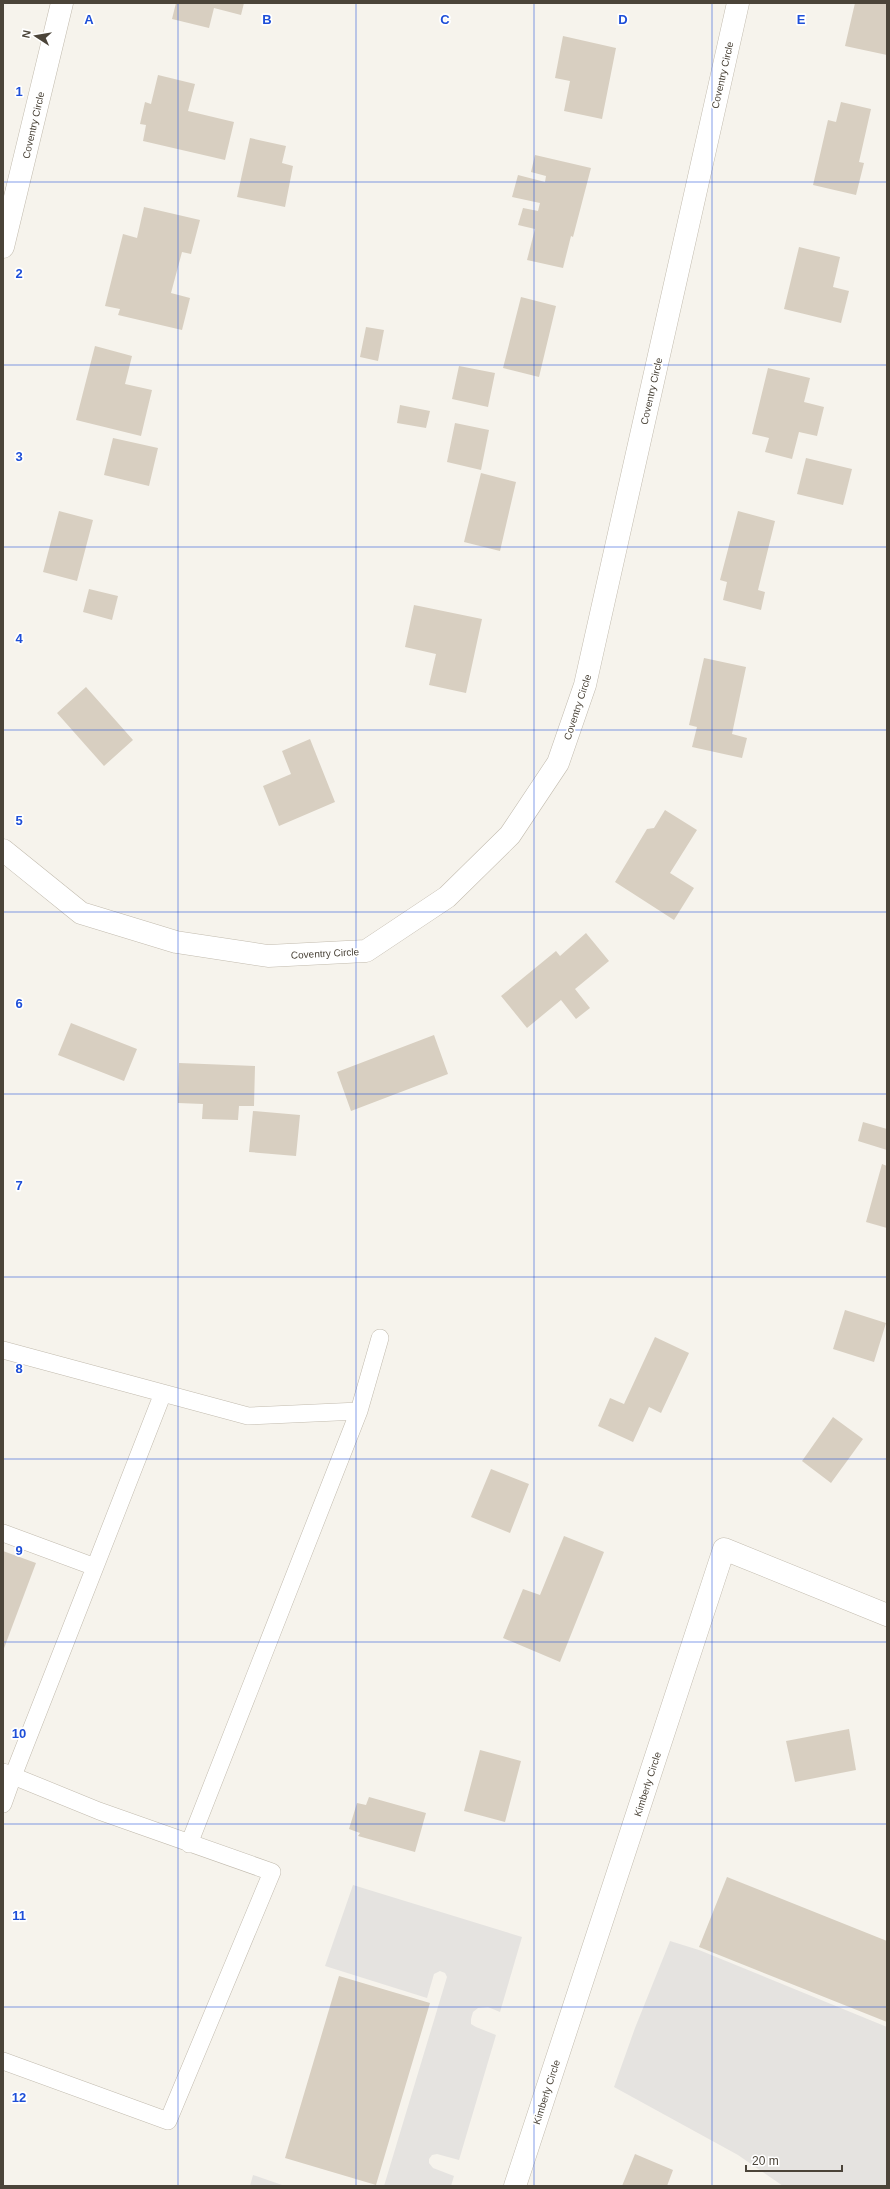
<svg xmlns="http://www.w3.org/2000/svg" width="890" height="2189" font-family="Helvetica,sans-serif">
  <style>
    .parking { fill: #e5e3e0 }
    .building { fill: #d8cfc1 }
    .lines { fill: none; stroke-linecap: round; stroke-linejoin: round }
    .service-casing { stroke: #c2bbae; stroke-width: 18 }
    .minor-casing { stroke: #c2bbae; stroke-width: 23 }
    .service { stroke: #fff; stroke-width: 17 }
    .minor { stroke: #fff; stroke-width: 22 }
    .grid { fill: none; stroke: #1d4ed8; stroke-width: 1; stroke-opacity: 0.55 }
    .labels { text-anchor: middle; stroke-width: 3.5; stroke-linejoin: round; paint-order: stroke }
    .street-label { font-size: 10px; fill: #4b4439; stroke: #fff }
    .grid-label { font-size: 13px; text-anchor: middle; font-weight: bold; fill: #1d4ed8; stroke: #fff; stroke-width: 3.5; stroke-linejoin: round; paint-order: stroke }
  </style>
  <rect width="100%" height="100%" fill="#f6f3ec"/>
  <path class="parking" d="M 353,1885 L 522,1937 L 500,2012 L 488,2007 L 478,2008 L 473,2012 L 471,2019 L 471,2024 L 476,2027 L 496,2035 L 459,2160 L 437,2154 L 432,2155 L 429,2159 L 429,2163 L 433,2168 L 454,2176 L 451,2186 L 384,2186 L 447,1977 L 445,1973 L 440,1971 L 434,1974 L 427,1998 L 325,1966 Z
    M 670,1941 L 699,1950 L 887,2027 L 887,2186 L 783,2186 L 738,2155 L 614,2087 L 635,2028 Z
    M 253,2175 L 285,2186 L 250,2186 Z"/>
  <path class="building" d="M 176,3 L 244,3 L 241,15 L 214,8 L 209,28 L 172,19 Z
    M 855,3 L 887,3 L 887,55 L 845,46 Z
    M 563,36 L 616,48 L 602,119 L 564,111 L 570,81 L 555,78 Z
    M 158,75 L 195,84 L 188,111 L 234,122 L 225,160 L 143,141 L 146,125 L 140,124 L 145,102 L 151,104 Z
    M 841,102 L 871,109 L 859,162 L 864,163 L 856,195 L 813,185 L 828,120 L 836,122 Z
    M 250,138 L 286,146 L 282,163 L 293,166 L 285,207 L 237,197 Z
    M 535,155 L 591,168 L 573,237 L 571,236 L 563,268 L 527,260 L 535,229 L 518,225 L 523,208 L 538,211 L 540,203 L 512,197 L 518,175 L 545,182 L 546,176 L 531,172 Z
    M 144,207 L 200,220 L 191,254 L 182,252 L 171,293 L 190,298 L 182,330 L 118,315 L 120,309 L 105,306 L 123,234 L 137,238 Z
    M 799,247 L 840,257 L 833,287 L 849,291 L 841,323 L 784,309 Z
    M 521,297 L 556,306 L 539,377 L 503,368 Z
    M 366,327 L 384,330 L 378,361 L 360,357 Z
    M 95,346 L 132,356 L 125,384 L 152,390 L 141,436 L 76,420 Z
    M 459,366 L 495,373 L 488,407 L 452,399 Z
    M 768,368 L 810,378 L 804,402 L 824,407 L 817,436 L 799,432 L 792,459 L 765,452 L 769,438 L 752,434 Z
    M 400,405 L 430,411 L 426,428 L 397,423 Z
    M 455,423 L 489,430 L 481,470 L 447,462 Z
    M 113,438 L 158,448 L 149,486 L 104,475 Z
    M 806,458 L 852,469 L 843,505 L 797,494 Z
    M 481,473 L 516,482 L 500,551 L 464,542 Z
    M 59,511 L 93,520 L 77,581 L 43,572 Z
    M 738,511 L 775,521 L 758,590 L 765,592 L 761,610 L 723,600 L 727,582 L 720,580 Z
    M 89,589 L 118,596 L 112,620 L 83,612 Z
    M 414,605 L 482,619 L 466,693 L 429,685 L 436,654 L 405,647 Z
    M 704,658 L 746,667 L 732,734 L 747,738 L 742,758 L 692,747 L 697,727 L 689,725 Z
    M 86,687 L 133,740 L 104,766 L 57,713 Z
    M 310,739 L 335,802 L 279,826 L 263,786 L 291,774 L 282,751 Z
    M 665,810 L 697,830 L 670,873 L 694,888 L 674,920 L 615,882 L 647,829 L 654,828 Z
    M 586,933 L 609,961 L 575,989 L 590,1008 L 576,1019 L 561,1000 L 527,1028 L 501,996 L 556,951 L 560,956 Z
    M 71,1023 L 137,1049 L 124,1081 L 58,1055 Z
    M 434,1035 L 448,1074 L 351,1111 L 337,1072 Z
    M 179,1063 L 255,1066 L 254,1106 L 239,1106 L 238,1120 L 202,1119 L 203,1104 L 178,1103 Z
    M 253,1111 L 300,1115 L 296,1156 L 249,1152 Z
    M 863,1122 L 887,1129 L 887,1150 L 858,1141 Z
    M 882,1164 L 887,1166 L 887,1228 L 866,1222 Z
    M 845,1310 L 886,1323 L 874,1362 L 833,1349 Z
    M 655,1337 L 689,1353 L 661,1413 L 649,1407 L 633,1442 L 598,1426 L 610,1398 L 624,1404 Z
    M 833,1417 L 863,1439 L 831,1483 L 802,1461 Z
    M 491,1469 L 529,1484 L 510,1533 L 471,1517 Z
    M 564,1536 L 604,1552 L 560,1662 L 503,1638 L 523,1589 L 540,1595 Z
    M 3,1551 L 36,1563 L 3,1651 Z
    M 849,1729 L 856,1770 L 795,1782 L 786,1741 Z
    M 480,1750 L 521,1761 L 505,1822 L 464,1811 Z
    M 369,1797 L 426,1813 L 415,1852 L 358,1836 L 360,1833 L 349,1829 L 357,1803 L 366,1805 Z
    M 727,1877 L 887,1941 L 887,2022 L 699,1947 Z
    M 339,1976 L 430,2003 L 376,2185 L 285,2158 Z
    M 635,2154 L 673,2170 L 667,2186 L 622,2186 Z"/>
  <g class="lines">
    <defs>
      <path id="service" d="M 3,1350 L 248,1416 L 359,1411
        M 3,1533 L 95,1567 L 13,1776 L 3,1772
        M 95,1567 L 163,1393
        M 3,1804 L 13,1776 L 99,1811 L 272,1872 L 168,2121 L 3,2061
        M 189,1844 L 359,1411 L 380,1338"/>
      <path id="minor" d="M 3,247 L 62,3
        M 3,850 L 81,913 L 176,942 L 268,956 L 366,951 L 447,897 L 510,835 L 558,763 L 585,685 L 738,3
        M 515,2186 L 724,1549 L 887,1615"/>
    </defs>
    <use href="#service" class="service-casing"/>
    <use href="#minor" class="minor-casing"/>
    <use href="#service" class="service"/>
    <use href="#minor" class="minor"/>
  </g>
  <path class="grid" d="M 178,3 L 178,2186M 356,3 L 356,2186M 534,3 L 534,2186M 712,3 L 712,2186M 3,182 L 887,182M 3,365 L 887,365M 3,547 L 887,547M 3,730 L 887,730M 3,912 L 887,912M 3,1094 L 887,1094M 3,1277 L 887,1277M 3,1459 L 887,1459M 3,1642 L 887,1642M 3,1824 L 887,1824M 3,2007 L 887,2007"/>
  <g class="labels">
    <g class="street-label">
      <text transform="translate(722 75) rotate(-77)" y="4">Coventry Circle</text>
      <text transform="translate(33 125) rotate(-77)" y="4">Coventry Circle</text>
      <text transform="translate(651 391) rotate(-77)" y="4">Coventry Circle</text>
      <text transform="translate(577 707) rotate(-72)" y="4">Coventry Circle</text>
      <text transform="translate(325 953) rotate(-3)" y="4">Coventry Circle</text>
      <text transform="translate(647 1784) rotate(-72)" y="4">Kimberly Circle</text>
      <text transform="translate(546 2092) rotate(-72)" y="4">Kimberly Circle</text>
    </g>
  </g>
  <g class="grid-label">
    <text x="89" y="24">A</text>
    <text x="267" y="24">B</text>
    <text x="445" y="24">C</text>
    <text x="623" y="24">D</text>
    <text x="801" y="24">E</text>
    <text x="19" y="96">1</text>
    <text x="19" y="278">2</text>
    <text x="19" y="461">3</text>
    <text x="19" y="643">4</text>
    <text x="19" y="825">5</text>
    <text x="19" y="1008">6</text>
    <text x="19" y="1190">7</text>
    <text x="19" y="1373">8</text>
    <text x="19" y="1555">9</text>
    <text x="19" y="1738">10</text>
    <text x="19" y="1920">11</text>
    <text x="19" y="2102">12</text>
  </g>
  <rect width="890" height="2189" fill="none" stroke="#4b4439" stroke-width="8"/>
  <g transform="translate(36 36) rotate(282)" stroke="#ffffff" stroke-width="3" paint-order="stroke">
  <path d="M0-3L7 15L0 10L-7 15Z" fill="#4b4439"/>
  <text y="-6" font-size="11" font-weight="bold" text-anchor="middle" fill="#4b4439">N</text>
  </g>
  <path d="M746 2165v6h96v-6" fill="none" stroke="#4b4439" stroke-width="2"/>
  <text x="752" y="2165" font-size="12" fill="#4b4439" stroke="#ffffff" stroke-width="3" paint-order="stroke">20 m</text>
</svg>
